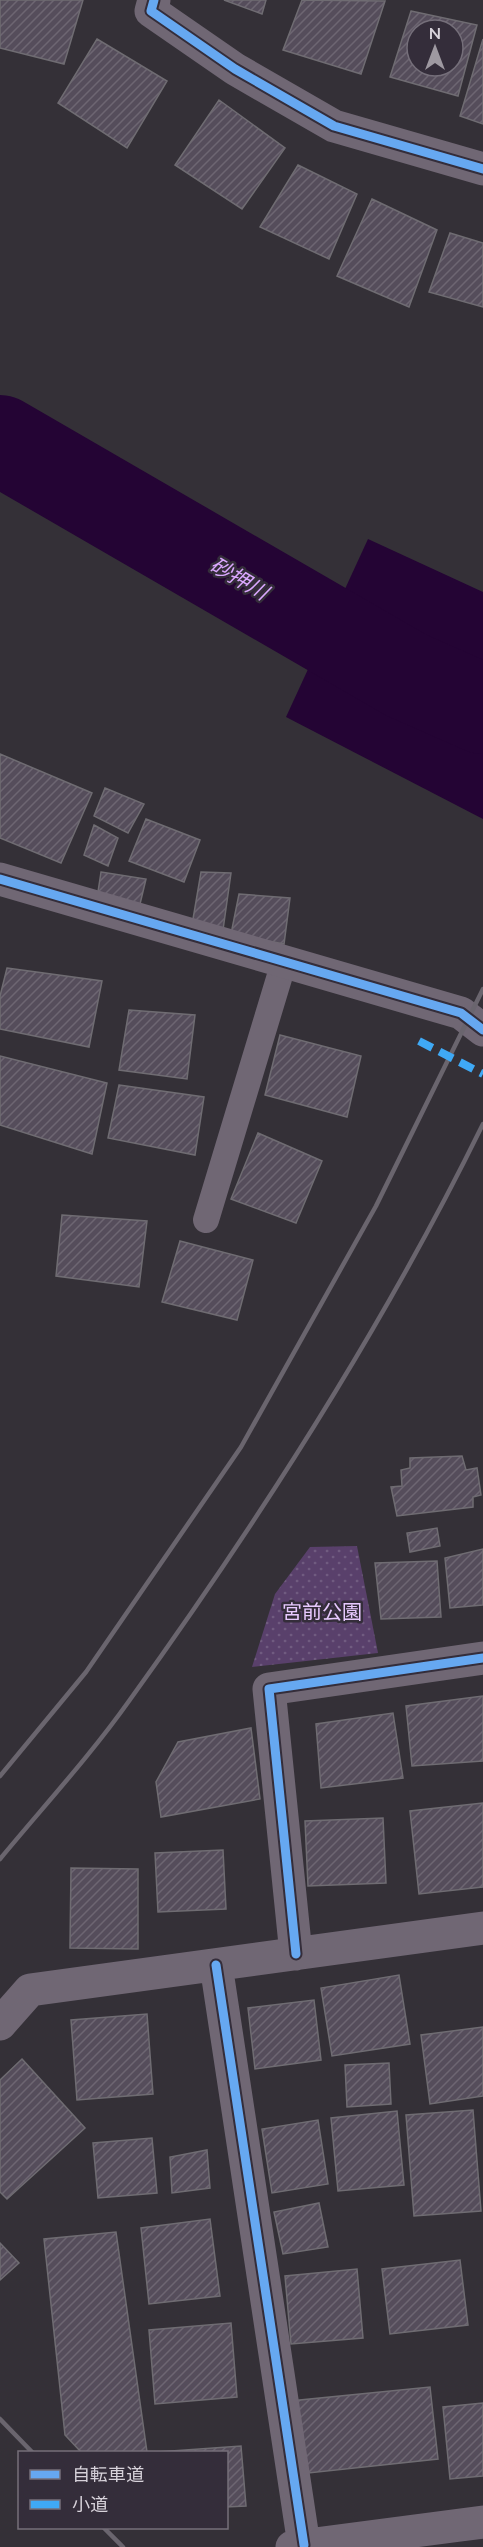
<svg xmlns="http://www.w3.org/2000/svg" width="483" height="2547" font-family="Lato,'Noto Sans JP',sans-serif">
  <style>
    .park { fill: url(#park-dots) }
    .water { fill: #240434 }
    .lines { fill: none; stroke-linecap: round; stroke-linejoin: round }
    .river { stroke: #240434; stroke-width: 90 }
    .building { fill: url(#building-hatch); stroke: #6f6c72; stroke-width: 1.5; fill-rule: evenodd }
    .service { stroke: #706774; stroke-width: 26 }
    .minor { stroke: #706774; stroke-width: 33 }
    .rail { stroke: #6a656e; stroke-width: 4.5 }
    .quiet { stroke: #3fa9f5; stroke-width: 8; stroke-dasharray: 15 8; stroke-linecap: butt }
    .cycleway-casing { stroke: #342d3a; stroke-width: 13 }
    .cycleway { stroke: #66a8f1; stroke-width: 9 }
    .labels { text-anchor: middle; stroke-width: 5; stroke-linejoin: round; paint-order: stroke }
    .park-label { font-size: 20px; fill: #e7c9fe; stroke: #342d3a }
    .water-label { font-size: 21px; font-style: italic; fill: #daa7fe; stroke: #342d3a }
  </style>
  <defs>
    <pattern id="park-dots" width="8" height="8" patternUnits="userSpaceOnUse" patternTransform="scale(1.5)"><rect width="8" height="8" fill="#59406b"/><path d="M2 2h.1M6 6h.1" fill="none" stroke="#705b80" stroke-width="1.8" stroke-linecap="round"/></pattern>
    <pattern id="building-hatch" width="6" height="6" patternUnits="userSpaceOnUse" patternTransform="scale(1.5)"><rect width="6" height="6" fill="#554d5b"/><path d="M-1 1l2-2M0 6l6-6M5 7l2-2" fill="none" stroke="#6d6672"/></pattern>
  </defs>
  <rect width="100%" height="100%" fill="#343037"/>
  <path class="park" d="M 357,1546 L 378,1653 L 252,1667 L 275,1594 L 310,1547 Z"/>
  <path class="water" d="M 368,539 L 483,592 L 483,819 L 286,717 Z"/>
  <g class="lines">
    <path class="river" d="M 0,440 L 406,675 L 483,709"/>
  </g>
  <path class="building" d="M 0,0 L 83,0 L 64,64 L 0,48 Z
    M 224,0 L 266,0 L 262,14 Z
    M 302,0 L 385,1 L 361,74 L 283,50 Z
    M 411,11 L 477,25 L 458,96 L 390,77 ZM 417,30 L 453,30 L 453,66 L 417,66 Z
    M 97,39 L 167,81 L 127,148 L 58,103 Z
    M 483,39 L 483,124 L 460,116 Z
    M 219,100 L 285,148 L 242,209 L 175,165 Z
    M 298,165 L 357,194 L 329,259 L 260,227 Z
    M 372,199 L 437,230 L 409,307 L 337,276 Z
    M 450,233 L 483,243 L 483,307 L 429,292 Z
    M 0,754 L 92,793 L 61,863 L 0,838 Z
    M 105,788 L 144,804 L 128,833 L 94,816 Z
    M 146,819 L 200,840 L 184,882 L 129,861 Z
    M 94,825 L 118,838 L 108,866 L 84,855 Z
    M 101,872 L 146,879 L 140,904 L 98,892 Z
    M 201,872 L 231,873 L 223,930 L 192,925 Z
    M 239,894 L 290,898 L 284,944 L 231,934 Z
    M 7,968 L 102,981 L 89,1047 L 0,1029 L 0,996 Z
    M 129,1010 L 195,1015 L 187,1079 L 119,1070 Z
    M 280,1035 L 361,1056 L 347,1117 L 265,1095 Z
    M 0,1056 L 107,1083 L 92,1154 L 0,1125 Z
    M 119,1085 L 204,1097 L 195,1155 L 108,1138 Z
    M 258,1133 L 322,1161 L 296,1223 L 231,1199 Z
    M 62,1215 L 147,1221 L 139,1287 L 56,1276 Z
    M 180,1241 L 253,1260 L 237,1320 L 162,1302 Z
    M 462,1456 L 466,1470 L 477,1468 L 481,1495 L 473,1497 L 473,1507 L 397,1516 L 391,1487 L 402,1486 L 401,1470 L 410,1468 L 410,1458 Z
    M 437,1528 L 440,1546 L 410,1552 L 407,1533 Z
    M 483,1549 L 483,1605 L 450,1608 L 445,1558 Z
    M 437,1561 L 441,1617 L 381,1619 L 375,1563 Z
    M 483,1696 L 483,1761 L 412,1766 L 406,1706 Z
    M 393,1713 L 403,1778 L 321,1788 L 316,1724 Z
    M 251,1728 L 260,1799 L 161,1817 L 156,1782 L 178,1742 Z
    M 483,1803 L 483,1887 L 419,1894 L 410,1811 Z
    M 383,1818 L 386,1883 L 308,1886 L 305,1821 Z
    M 223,1850 L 226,1909 L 158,1912 L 155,1853 Z
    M 71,1868 L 138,1869 L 138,1949 L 70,1948 Z
    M 399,1975 L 410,2044 L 332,2056 L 321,1988 Z
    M 314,2000 L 321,2060 L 255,2069 L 248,2008 Z
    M 147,2014 L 153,2094 L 77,2100 L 71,2020 Z
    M 483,2027 L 483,2096 L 430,2104 L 421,2035 Z
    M 22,2059 L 85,2128 L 7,2199 L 0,2192 L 0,2080 Z
    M 389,2063 L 391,2104 L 347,2107 L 345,2065 Z
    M 473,2110 L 481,2211 L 414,2216 L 406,2115 Z
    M 397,2111 L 404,2185 L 338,2191 L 331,2118 Z
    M 318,2120 L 328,2184 L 272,2193 L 262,2129 Z
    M 152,2138 L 157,2193 L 98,2198 L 93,2143 Z
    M 207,2150 L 210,2188 L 172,2193 L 170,2157 Z
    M 319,2203 L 328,2247 L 283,2254 L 274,2212 Z
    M 210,2219 L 220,2296 L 149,2304 L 141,2228 Z
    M 116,2232 L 147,2452 L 81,2452 L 65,2435 L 44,2239 Z
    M 0,2243 L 19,2263 L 0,2280 Z
    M 460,2260 L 468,2325 L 390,2334 L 382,2269 Z
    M 357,2269 L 363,2338 L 291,2344 L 285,2276 Z
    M 231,2323 L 237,2397 L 155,2404 L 149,2330 Z
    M 430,2387 L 438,2459 L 299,2474 L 290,2401 Z
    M 483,2403 L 483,2476 L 450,2479 L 443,2407 Z
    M 241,2446 L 246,2506 L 226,2507 L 226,2452 L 157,2452 Z"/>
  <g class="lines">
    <path class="service" d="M 206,1220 L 284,962"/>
    <path class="minor" d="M 154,0 L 151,11 L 235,69 L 334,126 L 483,169
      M 0,879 L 461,1013 L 483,1030
      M 296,1954 L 269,1689 L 483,1658
      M 216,1965 L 304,2545
      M 0,2024 L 30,1990 L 483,1928
      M 292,2547 L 483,2522"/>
    <path class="rail" d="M 0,1776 L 86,1672 L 241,1447 L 376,1206 L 483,989
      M 0,1859 C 43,1807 90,1756 129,1701 C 261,1518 384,1326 483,1124
      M 0,2419 L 32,2452
      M 104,2528 L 123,2547"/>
    <path class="quiet" d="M 419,1041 L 483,1074"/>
    <defs>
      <path id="cycleway" d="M 154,0 L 151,11 L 235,69 L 334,126 L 483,169
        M 0,879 L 461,1013 L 483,1030
        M 296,1954 L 269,1689 L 483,1658
        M 216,1965 L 304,2545"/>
    </defs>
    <use href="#cycleway" class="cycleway-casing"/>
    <use href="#cycleway" class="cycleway"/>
  </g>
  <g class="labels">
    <g class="park-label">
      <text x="322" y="1619">宮前公園</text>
    </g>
    <g class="water-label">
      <text transform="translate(239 579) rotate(30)" y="7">砂押川</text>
    </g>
  </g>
  <rect x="18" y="2451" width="210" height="78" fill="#342d3a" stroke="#756f7a" stroke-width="1.5"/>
  <rect x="30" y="2470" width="30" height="9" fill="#66a8f1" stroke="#756f7a" stroke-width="1.5"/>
  <text x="72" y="2481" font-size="18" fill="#d7d2da">自転車道</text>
  <rect x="30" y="2500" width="30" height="9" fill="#3fa9f5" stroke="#756f7a" stroke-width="1.5"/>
  <text x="72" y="2511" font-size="18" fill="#d7d2da">小道</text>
  <g transform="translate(435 48)"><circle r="28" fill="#342d3a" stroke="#756f7a" stroke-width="1.5"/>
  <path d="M0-4.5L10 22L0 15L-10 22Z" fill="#9e99a1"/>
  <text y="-9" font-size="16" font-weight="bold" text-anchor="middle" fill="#d7d2da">N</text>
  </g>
</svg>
